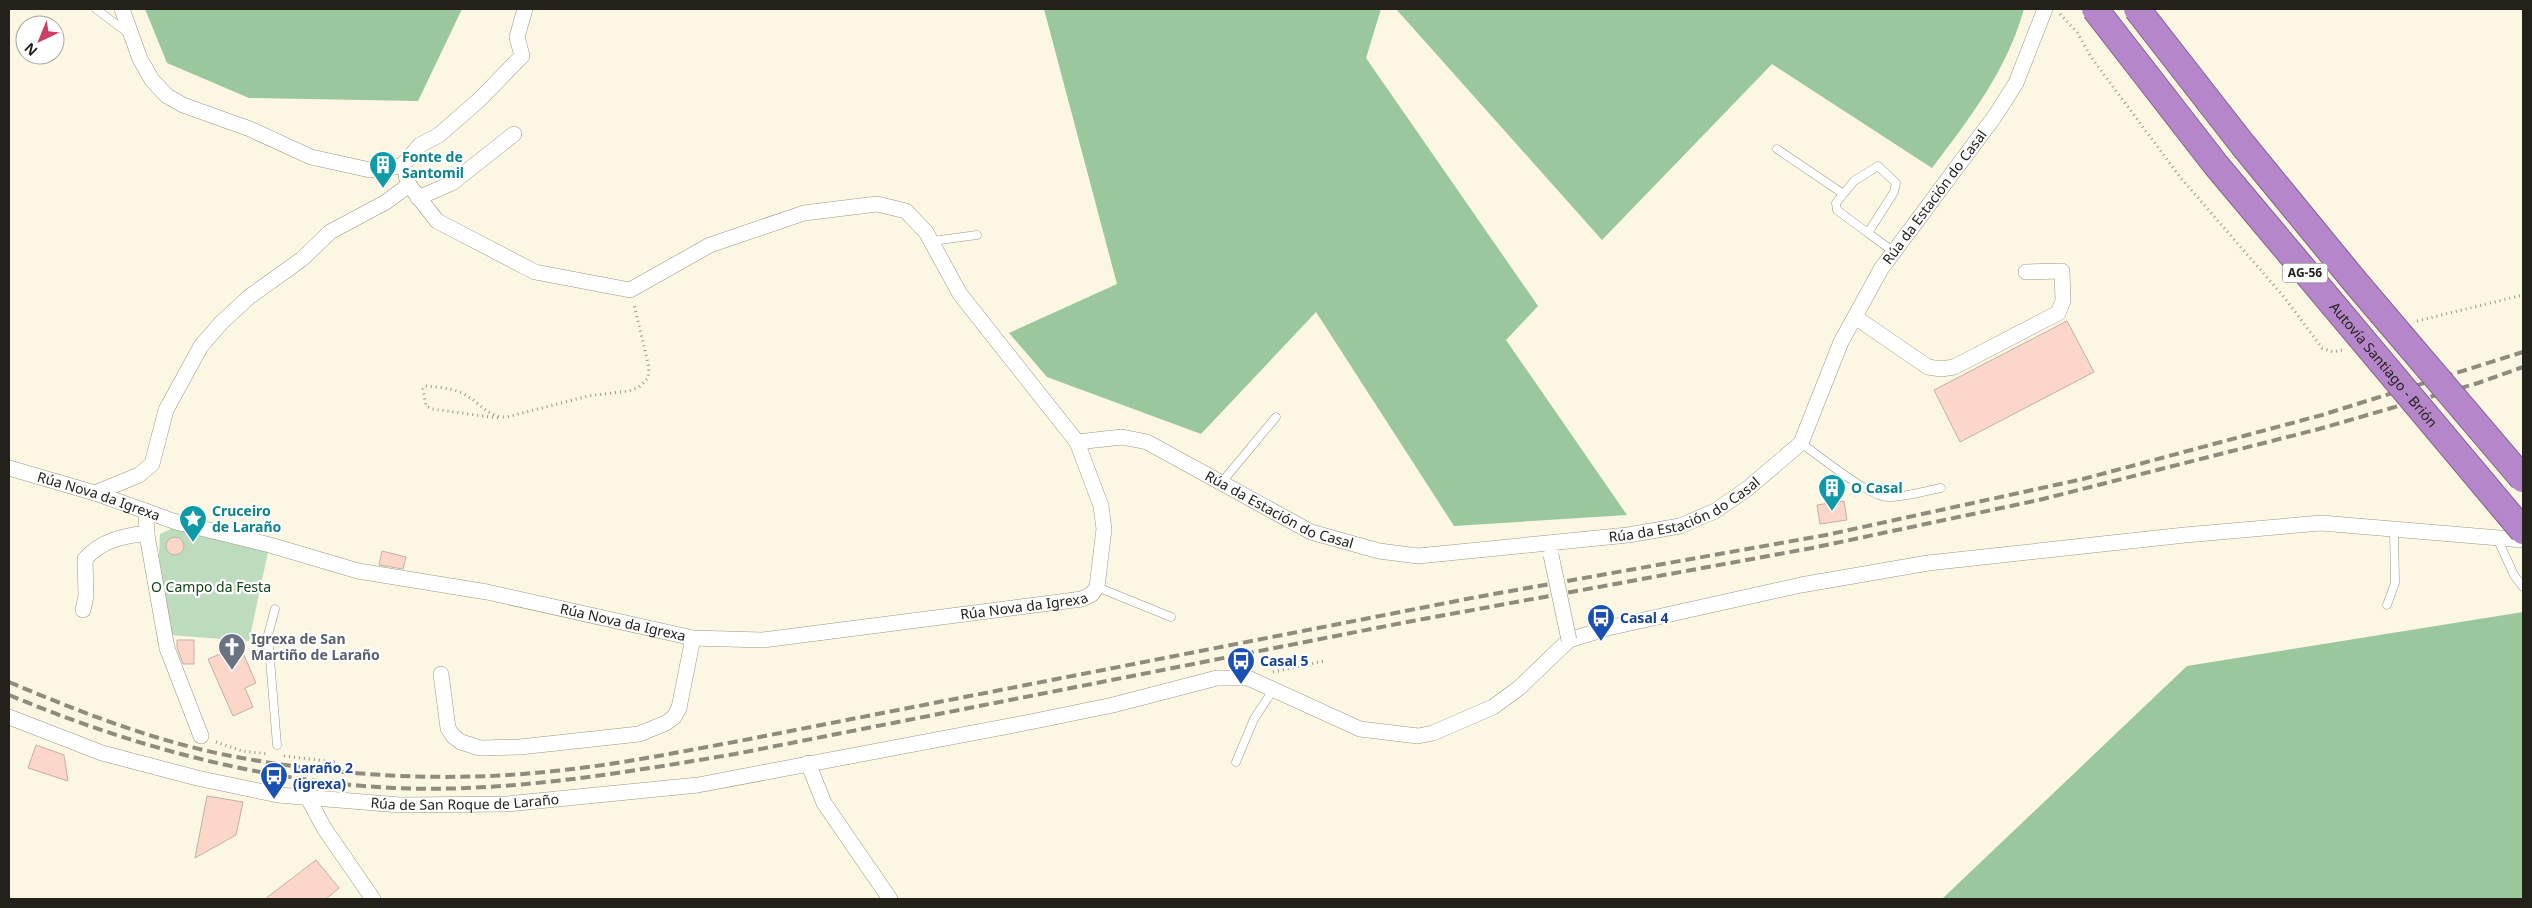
<svg xmlns="http://www.w3.org/2000/svg" width="2532" height="908" font-family="'Noto Sans',sans-serif">
  <style>
    .green { fill: #bddcbe }
    .forest { fill: #9ac79b }
    .building { fill: #fcd6c8; stroke: #c3aea7 }
    .lines { fill: none; stroke-linecap: round; stroke-linejoin: round }
    .service-casing { stroke: #9b9785; stroke-width: 9 }
    .minor-casing { stroke: #9b9785; stroke-width: 16 }
    .path { stroke: #9a9789; stroke-width: 3; stroke-dasharray: 1 4; stroke-linecap: butt }
    .service { stroke: #fff; stroke-width: 8 }
    .minor { stroke: #fff; stroke-width: 15 }
    .rail { stroke: #8f8c7e; stroke-width: 4; stroke-dasharray: 10 5; stroke-linecap: butt }
    .minor-bridge-casing { stroke: #9b9785; stroke-width: 16; stroke-linecap: butt }
    .motorway-bridge-casing { stroke: #83638d; stroke-width: 28; stroke-linecap: butt }
    .minor-bridge { stroke: #fff; stroke-width: 15 }
    .motorway-bridge { stroke: #b686cb; stroke-width: 26 }
    .labels { text-anchor: middle; stroke-width: 4.5; stroke-linejoin: round; paint-order: stroke }
    .shield { fill: #fff; stroke: #65645f; stroke-width: 1 }
    .shield-label { font-size: 12px; font-weight: bold; fill: #23211a }
    .culture-label { font-size: 14px; font-weight: bold; fill: #0d838f; stroke: #fff; text-anchor: start }
    .street-label { font-size: 14px; fill: #23211a; stroke: #fff }
    .park-label { font-size: 14px; fill: #134319; stroke: #fff }
    .transit-label { font-size: 14px; font-weight: bold; fill: #164399; stroke: #fff; text-anchor: start }
    .worship-label { font-size: 14px; font-weight: bold; fill: #5b616d; stroke: #fff; text-anchor: start }
  </style>
  <rect width="100%" height="100%" fill="#fcf7e3"/>
  <path class="green" d="M 173,528 L 268,552 L 249,641 L 169,635 L 159,555 L 160,534 Z"/>
  <path class="forest" d="M 145,9 L 462,9 L 418,101 L 249,98 L 167,63 Z
    M 1044,9 L 1381,9 L 1366,58 L 1538,306 L 1506,340 L 1627,515 L 1454,526 L 1316,312 L 1201,434 L 1047,377 L 1009,333 L 1117,284 Z
    M 1396,9 L 2024,9 C 2007,70 1970,118 1932,168 L 1772,64 L 1602,240 Z
    M 2523,612 L 2523,899 L 1942,899 L 2187,666 Z"/>
  <path class="building" d="M 2067,321 L 2094,372 L 1960,442 L 1934,390 Z
    M 1844,501 L 1847,520 L 1820,524 L 1817,505 Z
    M166 546a9 9 0 1 1 18 0a9 9 0 1 1-18 0Z
    M 382,551 L 406,557 L 403,569 L 379,565 Z
    M 177,640 L 194,640 L 194,664 L 183,664 L 177,647 Z
    M 230,650 L 233,657 L 243,653 L 256,683 L 245,688 L 253,707 L 233,716 L 208,659 Z
    M 36,745 L 64,755 L 68,781 L 28,768 Z
    M 207,796 L 243,802 L 236,835 L 195,858 Z
    M 316,860 L 339,888 L 326,899 L 265,899 Z"/>
  <g class="lines">
    <defs>
      <path id="service" d="M 96,9 L 128,33
        M 1777,149 L 1842,193
        M 1868,233 L 1837,210 L 1836,203 L 1854,181 L 1878,166 L 1896,183 L 1894,192 L 1868,233 L 1894,252
        M 932,241 L 977,235
        M 1801,443 C 1818,455 1869,497 1888,497 C 1905,497 1925,491 1941,488
        M 1222,482 L 1276,417
        M 2497,538 L 2514,575 L 2523,587
        M 1097,587 L 1171,617
        M 2387,605 L 2395,583 L 2394,530
        M 275,609 L 268,635 L 277,745
        M 1236,762 L 1254,719 L 1273,690"/>
      <g id="minor">
        <path d="M 122,9 L 140,59 L 152,80 L 167,96 L 183,105 L 250,129 L 311,157 L 370,170 L 402,166 L 420,145 L 439,135 L 479,100 L 522,56 L 517,37 L 525,9"/>
        <path d="M 418,198 L 452,183 L 514,134"/>
        <path d="M 1855,317 L 1928,367 L 1941,369 L 1954,367 L 2058,313 L 2063,301 L 2062,271 L 2026,272"/>
        <path id="s1" d="M 1077,442 L 1122,437 L 1147,442 L 1311,532 L 1379,551 L 1418,556 L 1628,535 L 1680,526 L 1715,511 L 1747,489 L 1801,443 L 1841,342 L 1881,269 L 1995,116 L 2016,83 L 2045,9"/>
        <path id="s2" d="M 9,468 L 95,493 L 176,522 L 270,545 L 358,571 L 487,592 L 693,638 L 763,640 L 1082,599 L 1092,594 L 1097,587 L 1104,529 L 1101,506 L 1077,442 L 960,294 L 926,232 L 906,211 L 877,204 L 804,213 L 710,245 L 630,290 L 535,272 L 437,221 L 409,185"/>
        <path d="M 95,493 L 139,475 L 152,464 L 166,410 L 201,346 L 221,323 L 249,297 L 302,259 L 330,232 L 386,202 L 409,185 L 406,176"/>
        <path d="M 146,511 L 147,535 L 167,648 L 201,736"/>
        <path d="M 83,610 L 86,596 L 85,559 C 102,540 123,536 147,533"/>
        <path d="M 441,674 L 448,728 L 453,736 L 461,742 L 480,748 L 520,747 L 639,734 L 666,723 L 674,717 L 679,708 L 693,638"/>
        <path id="s3" d="M 9,717 L 102,753 L 197,778 L 278,795 L 400,805 L 507,804 L 698,785 L 1025,723 L 1113,705 L 1217,678 L 1248,678 L 1360,729 L 1418,736 L 1433,733 L 1493,707 L 1519,688 L 1569,640 L 1608,628 L 1801,585 L 1928,563 L 2185,535 L 2321,523 L 2523,540"/>
        <path d="M 808,763 L 824,803 L 890,899"/>
        <path d="M 308,798 L 324,828 L 373,899"/>
      </g>
    </defs>
    <use href="#service" class="service-casing"/>
    <use href="#minor" class="minor-casing"/>
    <path class="path" d="M 2060,14 L 2077,32 L 2091,57 L 2180,177 L 2284,297 L 2322,348 L 2333,352 L 2342,350
      M 2417,321 L 2523,295
      M 498,418 L 432,409 L 426,406 L 423,389 L 425,386 C 438,387 452,388 464,394 C 480,402 488,418 507,417 L 588,396 L 629,391 L 639,387 L 648,378 L 649,367 L 634,305
      M 1273,672 L 1324,661
      M 216,742 L 242,751 L 268,754
      M 284,756 L 335,762"/>
    <use href="#service" class="service"/>
    <use href="#minor" class="minor"/>
    <path class="rail" d="M 9,682 C 80,712 154,741 231,756 C 337,776 447,783 554,771 C 615,765 674,753 734,742 L 1477,597 L 1826,535 L 2083,479 L 2322,415 L 2523,352
      M 9,695 C 131,746 259,781 393,788 C 507,793 622,773 735,754 L 1407,622 L 1812,548 L 2039,500 L 2319,429 L 2478,383 L 2523,367"/>
    <defs>
      <path id="minor-bridge" d="M 1551,555 L 1569,640"/>
      <g id="motorway-bridge">
        <path id="s4" d="M 2095,9 L 2216,165 L 2523,531"/>
        <path d="M 2137,9 L 2243,145 L 2357,284 L 2523,479"/>
      </g>
    </defs>
    <use href="#minor-bridge" class="minor-bridge-casing"/>
    <use href="#motorway-bridge" class="motorway-bridge-casing"/>
    <use href="#minor-bridge" class="minor-bridge"/>
    <use href="#motorway-bridge" class="motorway-bridge"/>
  </g>
  <defs>
    <symbol id="building-pin" viewBox="-11 -11 22 30"><path d="M0 17L-7.5 6A9.5 9.5 0 1 1 7.5 6Z" fill="#0f9aa8" stroke="#fff"/><path d="M-4-6H4V6H1V3H-1V6H-4ZM-2.5-4.3h1.7v1.8h-1.7ZM.8-4.3h1.7v1.8H.8ZM-2.5-1h1.7V.8h-1.7ZM.8-1h1.7V.8H.8Z" fill="#fff"/></symbol>
    <symbol id="sight-pin" viewBox="-11 -11 22 30"><path d="M0 17L-7.5 6A9.5 9.5 0 1 1 7.5 6Z" fill="#0f9aa8" stroke="#fff"/><path d="M0-6L1.8-2.2L6-1.7L2.9 1.2L3.7 5.4L0 3.3L-3.7 5.4L-2.9 1.2L-6-1.7L-1.8-2.2Z" fill="#fff"/></symbol>
    <symbol id="bus-pin" viewBox="-11 -11 22 30"><path d="M0 17L-7.5 6A9.5 9.5 0 1 1 7.5 6Z" fill="#1a4fb4" stroke="#fff"/><path d="M-5-6H5V4H4V6H2V4H-2V6H-4V4H-5ZM-3.5-4V0h7V-4ZM-3.5 1.2v1.5H-2V1.2ZM2 1.2v1.5H3.5V1.2Z" fill="#fff"/></symbol>
    <symbol id="church-pin" viewBox="-11 -11 22 30"><path d="M0 17L-7.5 6A9.5 9.5 0 1 1 7.5 6Z" fill="#6b7280" stroke="#fff"/><path d="M-1.2-6h2.4v3.5h3.3v2.4h-3.3V6h-2.4V-.1h-3.3v-2.4h3.3Z" fill="#fff"/></symbol>
  </defs>
  <g fill-rule="evenodd">
    <use href="#building-pin" x="367" y="149" width="32" height="43"/>
    <use href="#building-pin" x="1816" y="472" width="32" height="43"/>
    <use href="#sight-pin" x="177" y="503" width="32" height="43"/>
    <use href="#bus-pin" x="1585" y="602" width="32" height="43"/>
    <use href="#church-pin" x="216" y="631" width="32" height="43"/>
    <use href="#bus-pin" x="1225" y="645" width="32" height="43"/>
    <use href="#bus-pin" x="258" y="760" width="32" height="43"/>
  </g>
  <g class="labels">
    <rect class="shield" x="2282.5" y="263.5" width="45" height="19" rx="4"/>
    <g class="shield-label">
      <text x="2305" y="277">AG-56</text>
    </g>
    <g class="culture-label">
      <text x="402" y="162">Fonte de<tspan x="402" dy="16">Santomil</tspan></text>
      <text x="1851" y="493">O Casal</text>
      <text x="212" y="516">Cruceiro<tspan x="212" dy="16">de Laraño</tspan></text>
    </g>
    <g class="street-label">
      <text dy="5" stroke="none"><textPath href="#s1" startOffset="1061">Rúa da Estación do Casal</textPath></text>
      <text dy="5" stroke="none"><textPath href="#s4" startOffset="458">Autovía Santiago - Brión</textPath></text>
      <text dy="5" stroke="none"><textPath href="#s2" startOffset="94">Rúa Nova da Igrexa</textPath></text>
      <text dy="5" stroke="none"><textPath href="#s1" startOffset="641">Rúa da Estación do Casal</textPath></text>
      <text dy="5" stroke="none"><textPath href="#s1" startOffset="220">Rúa da Estación do Casal</textPath></text>
      <text dy="5" stroke="none"><textPath href="#s2" startOffset="1039">Rúa Nova da Igrexa</textPath></text>
      <text dy="5" stroke="none"><textPath href="#s2" startOffset="634">Rúa Nova da Igrexa</textPath></text>
      <text dy="5" stroke="none"><textPath href="#s3" startOffset="468">Rúa de San Roque de Laraño</textPath></text>
    </g>
    <g class="park-label">
      <text x="211" y="592">O Campo da Festa</text>
    </g>
    <g class="transit-label">
      <text x="1620" y="623">Casal 4</text>
      <text x="1260" y="666">Casal 5</text>
      <text x="293" y="773">Laraño 2<tspan x="293" dy="16">(igrexa)</tspan></text>
    </g>
    <g class="worship-label">
      <text x="251" y="644">Igrexa de San<tspan x="251" dy="16">Martiño de Laraño</tspan></text>
    </g>
  </g>
  <rect width="2532" height="908" fill="none" stroke="#23211a" stroke-width="20"/>
  <g transform="translate(40 40) rotate(224)"><circle r="24" fill="#ffffff" stroke="#a7a6a3"/>
  <path d="M0-4L9 19L0 12L-9 19Z" fill="#cd3e62"/>
  <text y="-8" font-size="14" font-weight="bold" text-anchor="middle" fill="#23211a">N</text>
  </g>
</svg>
